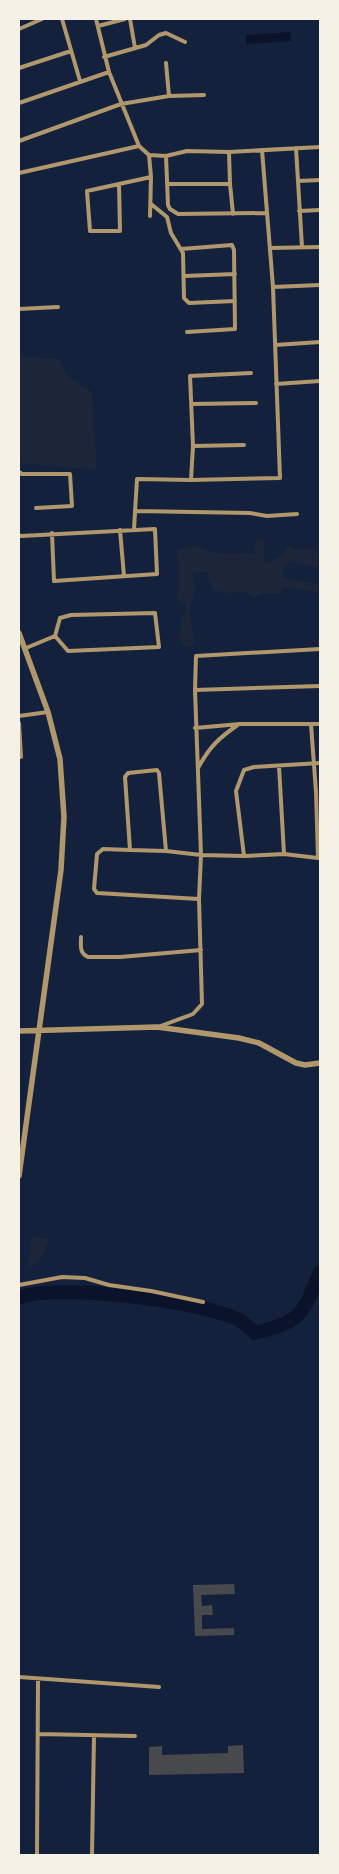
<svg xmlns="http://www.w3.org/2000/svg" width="339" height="1874" font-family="Ubuntu,sans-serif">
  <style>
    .green { fill: #1d2539 }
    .water { fill: #0b132b }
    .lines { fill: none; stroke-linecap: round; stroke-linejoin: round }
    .river { stroke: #0b132b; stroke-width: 14 }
    .building { fill: #48494c }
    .minor { stroke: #b1986c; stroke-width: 4 }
    .tertiary { stroke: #b1986c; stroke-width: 5.5 }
  </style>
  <rect width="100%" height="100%" fill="#14213d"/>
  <path class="green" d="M 19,357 L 59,359 L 68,376 L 92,392 L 97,470 L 19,463 Z
    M 264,538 C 266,547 263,555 265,564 L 281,556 L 289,545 L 296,550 L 315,550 L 320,556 L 319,565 L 313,567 L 292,561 L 284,567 L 282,577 L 294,581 L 320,584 L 320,593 L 282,587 L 282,594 L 262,593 L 256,597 L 244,592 L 227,593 L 213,590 L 207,572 L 193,573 L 195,587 L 189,611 L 195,645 L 185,647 L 179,639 L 182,616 L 186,612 L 185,604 L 178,600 L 177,594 L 179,582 L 177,550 L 195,545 C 211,556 235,554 254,553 L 255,541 Z
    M 32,1237 L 50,1239 L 40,1260 L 28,1269 Z"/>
  <path class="water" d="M 290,32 L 291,41 L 246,44 L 246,35 Z"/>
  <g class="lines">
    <path class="river" d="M 19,1298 C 52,1282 208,1302 241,1321 C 246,1324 250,1329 255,1333 C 303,1321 302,1315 320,1272"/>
  </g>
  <path class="building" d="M 234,1584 L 235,1594 L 201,1595 L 202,1606 L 212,1605 L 213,1615 L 202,1615 L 202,1629 L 234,1628 L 234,1635 L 195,1636 L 193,1585 Z
    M 243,1745 L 244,1773 L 149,1775 L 149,1747 L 162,1746 L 162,1755 L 228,1753 L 228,1746 Z"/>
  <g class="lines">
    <path class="minor" d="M 62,19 L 80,81
      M 96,19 L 109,72 L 139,146 L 149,155 L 151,177 L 150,216
      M 130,19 L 135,48
      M 98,26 L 125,19
      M 19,29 L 42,19
      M 104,57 L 146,45 L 159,35 L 166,33 L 185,42
      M 166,63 L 169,96
      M 19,68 L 71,51
      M 19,103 L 109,72
      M 19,141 L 121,104 L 169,96 L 204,95
      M 296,148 L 302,247
      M 149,155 L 166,156 L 187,151 L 229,152 L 320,147
      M 166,156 L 168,205 L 170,209 L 178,214 L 266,213
      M 19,173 L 139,146
      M 298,181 L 320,180
      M 119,184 L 120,231 L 90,231 L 87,191 L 151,177
      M 167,184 L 230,184 L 229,152
      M 230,184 L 233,214
      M 151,204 L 167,217 L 171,233 L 183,253 L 184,298 L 189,303 L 235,301
      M 299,211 L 320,210
      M 270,248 L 320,247
      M 181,249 L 232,245 L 234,250 L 235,329 L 187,332
      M 184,276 L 235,274
      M 273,287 L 320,285
      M 19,309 L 58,307
      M 275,345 L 320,342
      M 276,384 L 320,381
      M 192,404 L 256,403
      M 193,446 L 244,445
      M 19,472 L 22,474 L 70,474 L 72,506 L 36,508
      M 191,480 L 193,446 L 190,376 L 251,373
      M 136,511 L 250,513 L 267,516 L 297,514
      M 134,529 L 137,479 L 191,480 L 280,478 L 273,287 L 262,150
      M 120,530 L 124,576
      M 19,535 L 21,536 L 155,529 L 157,574 L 54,581 L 52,533
      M 26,648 L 55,636 L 60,618 L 71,615 L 155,613 L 159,647 L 68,651 L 55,636
      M 195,690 L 320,686
      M 19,716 L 48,712
      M 19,723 L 21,757
      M 195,728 L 240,724 L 320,724
      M 279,766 L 284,854
      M 198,768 C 210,746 219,738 239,724
      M 130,850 L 125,777 L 128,773 L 157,770 L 159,773 L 166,851
      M 244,856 L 236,791 L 244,770 L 254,767 L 320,763
      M 199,899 L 97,893 L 94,889 L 97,854 L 103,849 L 130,850 L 166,851 L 201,855 L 244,856 L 284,854 L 318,858 L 316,792 L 311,724
      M 81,937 C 81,946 79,953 88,957 L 120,957 L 201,950
      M 158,1027 L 193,1014 L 202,1004 L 199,899 L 201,855 L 195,690 L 196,656 L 320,649
      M 19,1285 L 62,1277 L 85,1278 L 109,1285 L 151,1291 L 203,1302
      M 19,1677 L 159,1687
      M 39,1734 L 135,1736
      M 37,1855 L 38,1679
      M 92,1855 L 94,1736"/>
    <path class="tertiary" d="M 19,633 L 48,712 L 60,759 L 64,817 L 61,870 L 19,1176
      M 19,1031 L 157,1027 L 239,1038 L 259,1043 L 296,1063 L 305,1065 L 320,1063"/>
  </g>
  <rect width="339" height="1874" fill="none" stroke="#f6f1e7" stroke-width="40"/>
</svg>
